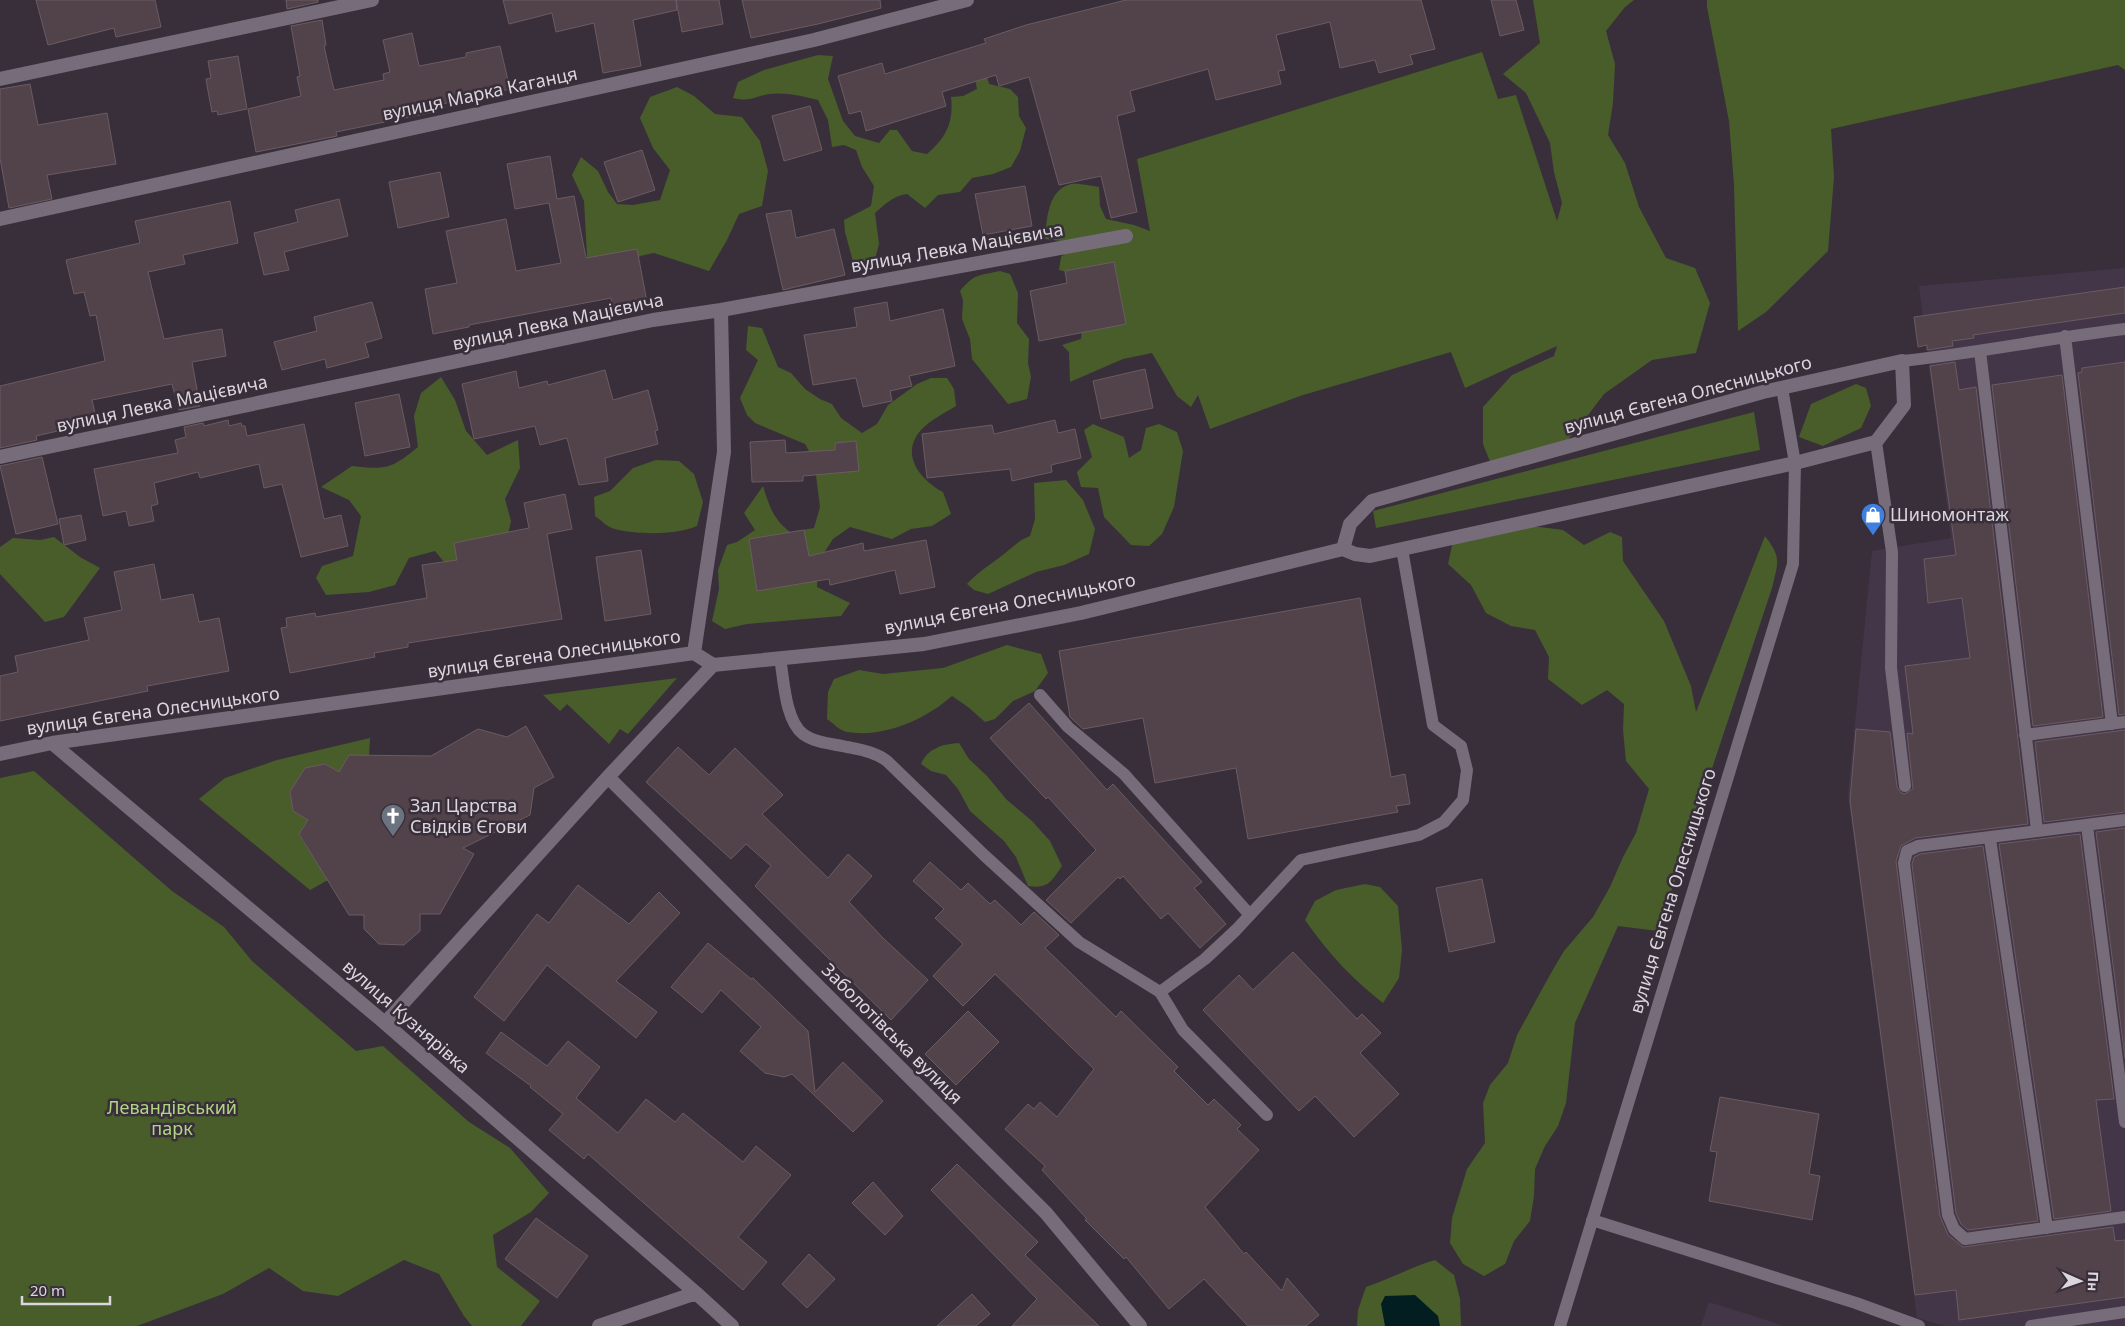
<svg xmlns="http://www.w3.org/2000/svg" width="2125" height="1326" font-family="'Noto Sans',sans-serif">
  <style>
    .built { fill: #433648 }
    .green { fill: #485d2a }
    .water { fill: #021e20 }
    .building { fill: #524249; stroke: #6b5b63 }
    .lines { fill: none; stroke-linecap: round; stroke-linejoin: round }
    .service { stroke: #776c7a; stroke-width: 12 }
    .minor { stroke: #776c7a; stroke-width: 14 }
    .labels { text-anchor: middle; stroke-width: 5; stroke-linejoin: round; paint-order: stroke }
    .street-label { font-size: 18px; fill: #dbd5dd; stroke: #382f3b }
    .poi-label { font-size: 18px; fill: #dbd5dd; stroke: #382f3b; text-anchor: start }
    .park-label { font-size: 18px; fill: #b1d582; stroke: #382f3b }
  </style>
  <rect width="100%" height="100%" fill="#382f3b"/>
  <path class="built" d="M 2125,268 L 2125,1326 L 1945,1326 L 1917,1318 L 1848,795 L 1872,551 L 1951,538 L 1919,286 Z
    M 1709,1302 L 1760,1318 L 1783,1326 L 1701,1326 Z"/>
  <path class="green" d="M 1533,0 L 1634,0 L 1625,7 L 1606,31 L 1615,64 L 1613,103 L 1608,135 L 1625,163 L 1639,207 L 1666,258 L 1695,268 L 1710,303 L 1696,353 L 1652,360 L 1604,394 L 1579,427 L 1563,445 L 1491,464 L 1483,444 L 1483,407 L 1512,375 L 1554,356 L 1557,346 L 1465,388 L 1451,352 L 1303,395 L 1210,429 L 1198,395 L 1191,407 L 1177,396 L 1152,353 L 1123,359 L 1070,382 L 1069,352 L 1062,345 L 1081,339 L 1083,316 L 1075,274 L 1059,270 L 1061,257 L 1076,243 L 1045,239 C 1047,220 1047,190 1071,184 C 1079,183 1091,186 1099,187 L 1100,206 L 1106,219 L 1134,225 L 1150,231 L 1137,159 L 1482,52 L 1498,99 L 1516,95 L 1557,221 L 1562,203 L 1554,172 L 1550,143 L 1526,93 L 1503,74 L 1540,43 Z
    M 1707,0 L 2125,0 L 2125,70 L 2118,65 L 1831,129 L 1834,177 L 1828,251 L 1766,312 L 1738,331 L 1734,185 L 1729,121 L 1707,7 Z
    M 818,55 L 833,56 L 828,79 L 843,121 L 855,136 L 879,143 L 890,130 L 897,130 L 912,151 L 927,154 C 946,138 954,122 951,97 L 963,96 L 977,89 L 973,69 L 986,74 L 989,84 L 1010,89 L 1018,97 L 1019,116 L 1026,128 L 1020,151 L 1011,167 L 993,174 L 972,178 L 960,192 L 938,195 L 925,208 L 907,194 C 893,196 885,204 875,213 L 879,244 L 872,270 L 854,265 L 845,232 L 844,220 L 871,206 L 874,186 L 862,167 L 856,150 L 844,145 L 832,147 L 828,120 L 818,100 C 802,96 785,92 769,94 C 753,97 752,102 733,98 L 738,82 L 764,70 Z
    M 677,87 L 694,96 L 715,114 L 742,117 L 760,141 L 768,171 L 762,206 L 739,214 L 727,240 L 709,271 L 654,253 L 640,256 L 613,288 L 588,274 L 584,201 L 572,175 L 581,157 L 598,171 L 608,192 L 617,204 L 633,205 L 660,200 L 670,170 L 653,148 L 640,118 L 650,97 Z
    M 1000,271 L 1010,274 L 1018,293 L 1017,323 L 1029,339 L 1028,363 L 1031,377 L 1027,399 L 1008,404 L 972,359 L 970,339 L 962,319 L 963,300 L 960,291 C 975,273 978,276 1000,271 Z
    M 748,326 L 762,328 L 778,367 L 791,373 L 805,389 L 820,399 L 832,404 L 841,418 L 862,433 L 877,424 L 888,405 L 917,384 L 931,378 L 947,378 L 954,389 L 956,406 C 945,413 930,420 921,430 C 899,455 921,480 943,492 L 951,514 L 932,526 L 911,529 L 892,539 L 850,527 L 833,539 L 818,562 L 817,587 L 850,603 L 841,616 L 747,624 L 725,629 L 712,621 L 719,589 L 718,570 L 727,545 L 737,542 L 755,530 L 744,513 L 763,486 C 769,506 774,520 790,532 L 814,528 L 820,507 L 814,460 L 805,444 L 755,423 L 747,415 L 740,398 L 758,360 L 746,350 Z
    M 441,377 L 455,400 L 466,431 L 487,455 L 518,440 L 520,468 L 505,499 L 511,521 L 507,539 L 454,574 L 435,551 L 409,558 L 395,585 L 369,592 L 326,595 L 316,578 L 322,566 L 353,556 L 361,516 L 349,500 L 321,487 L 352,466 C 386,470 391,469 418,447 L 414,416 L 421,393 Z
    M 1856,384 L 1866,388 L 1871,406 L 1861,428 L 1823,446 L 1799,437 L 1811,404 Z
    M 1754,412 L 1760,450 L 1376,528 L 1373,511 Z
    M 1093,424 L 1124,437 L 1129,458 L 1141,450 L 1146,428 L 1159,424 L 1177,432 L 1183,451 L 1174,507 L 1162,534 L 1149,546 L 1131,545 L 1104,517 L 1098,488 L 1081,487 L 1077,472 L 1092,457 L 1084,430 Z
    M 656,460 L 679,461 L 694,474 L 703,502 L 697,526 C 676,535 638,535 615,529 C 608,528 601,520 595,516 L 594,497 L 610,491 L 633,468 Z
    M 1066,480 L 1083,500 L 1095,529 L 1089,554 L 1064,565 L 1036,572 L 988,594 L 974,590 L 967,584 C 979,571 990,565 1004,554 C 1013,547 1019,540 1030,536 L 1035,519 L 1034,483 Z
    M 1532,526 L 1563,530 L 1584,545 L 1610,532 L 1622,537 L 1623,561 L 1664,621 L 1691,686 L 1696,712 L 1765,536 C 1782,558 1778,562 1772,588 L 1658,931 L 1618,926 L 1575,1023 L 1566,1103 L 1558,1126 L 1545,1146 L 1535,1169 L 1534,1196 L 1530,1221 L 1514,1241 L 1505,1264 L 1484,1276 L 1463,1264 L 1450,1243 L 1452,1218 L 1467,1169 L 1485,1143 L 1483,1103 L 1490,1085 L 1508,1063 L 1517,1035 L 1551,973 L 1564,951 L 1593,917 L 1610,887 L 1623,857 L 1636,833 L 1649,789 L 1626,761 L 1623,730 L 1624,704 L 1607,690 L 1582,705 L 1548,679 L 1549,657 L 1535,630 L 1511,626 L 1486,613 L 1471,585 L 1448,564 L 1453,541 Z
    M 54,537 L 80,557 L 100,568 L 64,617 L 45,622 L 0,574 L 0,547 L 13,538 L 40,540 Z
    M 1007,645 L 1041,654 L 1048,673 L 1035,691 L 1013,701 L 995,719 L 985,722 L 968,707 L 952,696 C 925,720 883,738 847,732 C 840,731 833,723 827,719 L 828,692 L 834,679 L 859,670 L 883,674 L 943,668 Z
    M 677,678 L 628,734 L 620,729 L 609,744 L 567,704 L 560,711 L 543,695 Z
    M 370,738 L 369,756 L 339,772 L 325,764 L 305,768 L 290,792 L 293,811 L 308,820 L 299,835 L 328,880 L 310,890 L 199,799 L 225,778 L 277,760 Z
    M 959,743 L 969,759 L 987,776 L 1007,800 L 1032,821 L 1050,841 L 1062,866 C 1051,882 1048,889 1028,886 L 1016,857 L 1004,841 L 970,811 L 958,789 L 946,775 L 931,771 L 921,764 C 928,748 943,744 959,743 Z
    M 34,771 L 172,891 L 224,927 L 252,961 L 356,1051 L 383,1046 L 469,1122 L 510,1148 L 549,1193 L 531,1212 L 493,1235 L 497,1267 L 540,1301 L 521,1326 L 472,1326 L 464,1316 L 439,1274 L 404,1260 L 338,1296 L 303,1291 L 269,1268 L 223,1294 L 137,1326 L 0,1326 L 0,778 Z
    M 1365,884 L 1380,887 L 1398,906 L 1402,950 L 1399,978 L 1383,1003 C 1349,976 1330,955 1305,920 L 1315,901 L 1336,890 Z
    M 1435,1260 L 1454,1275 L 1460,1299 L 1461,1326 L 1357,1326 L 1358,1310 L 1366,1287 C 1390,1279 1411,1267 1435,1260 Z"/>
  <path class="water" d="M 1415,1295 L 1438,1316 L 1440,1326 L 1385,1326 L 1381,1304 L 1385,1296 Z"/>
  <path class="building" d="M 36,0 L 155,0 L 161,27 L 116,37 L 114,28 L 48,45 Z
    M 286,0 L 318,0 L 318,2 L 287,9 Z
    M 503,0 L 676,0 L 677,10 L 633,20 L 641,66 L 603,73 L 594,23 L 556,32 L 552,13 L 509,24 Z
    M 676,0 L 719,0 L 723,24 L 682,32 Z
    M 742,0 L 880,0 L 881,8 L 818,24 L 751,38 Z
    M 1126,0 L 1421,0 L 1435,49 L 1410,55 L 1413,64 L 1379,73 L 1375,60 L 1340,68 L 1330,22 L 1276,35 L 1285,70 L 1278,71 L 1281,84 L 1216,100 L 1208,69 L 1130,91 L 1135,111 L 1117,116 L 1137,212 L 1111,218 L 1101,176 L 1059,185 L 1029,77 L 999,86 L 996,75 L 942,92 L 946,106 L 866,131 L 861,111 L 849,114 L 838,76 L 882,63 L 885,74 L 986,43 L 984,39 L 1026,25 Z
    M 1491,0 L 1516,0 L 1524,30 L 1500,36 Z
    M 322,20 L 326,45 L 324,46 L 334,90 L 384,80 L 383,74 L 390,72 L 383,40 L 412,33 L 419,66 L 466,57 L 466,53 L 500,46 L 510,89 L 433,106 L 434,112 L 336,132 L 337,136 L 256,152 L 248,109 L 301,96 L 297,77 L 300,76 L 291,26 Z
    M 238,56 L 247,109 L 218,115 L 217,111 L 212,112 L 208,91 L 206,79 L 211,78 L 208,61 Z
    M 30,84 L 38,125 L 107,113 L 116,164 L 47,175 L 52,199 L 9,208 L 0,158 L 0,89 Z
    M 810,106 L 822,150 L 784,161 L 772,116 Z
    M 642,150 L 655,190 L 618,202 L 604,162 Z
    M 550,156 L 557,199 L 574,196 L 586,258 L 637,249 L 647,302 L 613,309 L 611,298 L 469,325 L 469,327 L 433,334 L 425,289 L 457,283 L 446,231 L 506,219 L 516,271 L 561,263 L 549,203 L 515,209 L 507,164 Z
    M 440,172 L 449,217 L 398,228 L 389,182 Z
    M 1025,186 L 1032,226 L 983,235 L 975,194 Z
    M 339,199 L 348,236 L 284,252 L 289,270 L 264,275 L 254,233 L 298,222 L 295,210 Z
    M 230,201 L 238,243 L 183,255 L 185,264 L 148,272 L 164,339 L 222,329 L 226,356 L 192,362 L 200,406 L 179,410 L 172,384 L 92,400 L 97,422 L 36,436 L 37,440 L 0,448 L 0,386 L 105,361 L 96,315 L 90,316 L 84,292 L 74,294 L 66,260 L 140,243 L 135,221 Z
    M 791,210 L 796,238 L 834,229 L 845,275 L 783,290 L 766,214 Z
    M 1114,262 L 1126,324 L 1039,341 L 1030,291 L 1067,283 L 1065,271 Z
    M 2125,287 L 2125,313 L 1973,335 L 1974,338 L 1952,341 L 1953,346 L 1927,350 L 1927,345 L 1918,347 L 1914,317 Z
    M 372,302 L 382,338 L 365,343 L 369,357 L 327,368 L 325,359 L 282,370 L 274,342 L 317,331 L 314,317 Z
    M 887,302 L 890,321 L 943,309 L 955,366 L 909,376 L 912,386 L 890,391 L 892,401 L 863,407 L 856,378 L 813,385 L 804,335 L 857,327 L 854,308 Z
    M 1955,362 L 1959,390 L 1976,387 L 2028,824 L 1915,838 L 1901,846 L 1896,861 L 1940,1216 L 1948,1235 L 1963,1247 L 2113,1227 L 2115,1241 L 2125,1240 L 2125,1297 L 1959,1320 L 1956,1290 L 1915,1295 L 1850,801 L 1856,729 L 1890,732 L 1897,787 L 1901,793 L 1905,794 L 1913,789 L 1907,733 L 1913,734 L 1905,666 L 1970,658 L 1962,598 L 1928,603 L 1924,559 L 1956,555 L 1930,366 Z
    M 2125,362 L 2125,714 L 2119,715 L 2078,373 L 2082,372 L 2082,368 Z
    M 1145,369 L 1153,408 L 1101,419 L 1093,381 Z
    M 605,370 L 613,400 L 648,390 L 658,430 L 655,431 L 658,444 L 605,458 L 608,481 L 579,485 L 567,438 L 540,445 L 535,426 L 474,439 L 462,384 L 516,371 L 519,388 L 547,381 L 548,385 Z
    M 2062,375 L 2103,717 L 2033,726 L 1992,385 Z
    M 399,394 L 410,447 L 365,456 L 355,403 Z
    M 228,420 L 229,426 L 241,423 L 242,426 L 245,426 L 247,436 L 304,424 L 324,519 L 341,515 L 348,546 L 301,557 L 282,484 L 264,488 L 259,464 L 200,478 L 198,472 L 154,483 L 158,504 L 151,506 L 154,521 L 129,526 L 126,511 L 103,516 L 94,469 L 178,453 L 175,440 L 186,437 L 184,427 L 203,423 L 204,426 Z
    M 1055,420 L 1058,433 L 1075,429 L 1081,458 L 1051,465 L 1052,472 L 1012,481 L 1010,469 L 927,478 L 922,434 L 992,425 L 994,434 Z
    M 785,440 L 786,453 L 835,450 L 835,443 L 856,441 L 859,471 L 803,476 L 803,481 L 752,482 L 750,442 Z
    M 42,457 L 58,524 L 16,534 L 0,466 Z
    M 565,494 L 572,529 L 547,534 L 562,619 L 408,643 L 408,647 L 374,653 L 375,657 L 290,673 L 281,628 L 287,627 L 286,618 L 315,613 L 316,617 L 427,598 L 422,565 L 457,560 L 454,543 L 529,528 L 524,503 Z
    M 81,515 L 86,540 L 64,545 L 59,519 Z
    M 804,530 L 809,556 L 863,543 L 864,551 L 926,540 L 935,587 L 900,594 L 895,570 L 830,585 L 829,579 L 757,591 L 749,539 Z
    M 641,550 L 651,614 L 605,621 L 596,557 Z
    M 154,564 L 161,600 L 193,594 L 199,622 L 219,618 L 229,671 L 147,686 L 148,691 L 0,721 L 0,676 L 18,672 L 15,656 L 89,640 L 84,618 L 122,610 L 114,572 Z
    M 1360,598 L 1391,777 L 1405,774 L 1410,804 L 1396,806 L 1398,812 L 1248,839 L 1236,768 L 1155,783 L 1143,718 L 1083,729 L 1070,717 L 1059,651 Z
    M 1029,703 L 1107,790 L 1113,784 L 1202,882 L 1194,888 L 1226,924 L 1200,948 L 1168,913 L 1161,919 L 1123,876 L 1120,879 L 1118,877 L 1071,923 L 1046,900 L 1096,850 L 1048,797 L 1046,799 L 990,738 Z
    M 526,726 L 554,777 L 534,788 L 530,815 L 463,848 L 474,854 L 440,914 L 420,914 L 420,931 L 404,945 L 379,944 L 364,929 L 364,915 L 349,915 L 299,834 L 308,820 L 293,811 L 290,792 L 305,768 L 325,764 L 339,772 L 349,755 L 431,756 L 478,729 L 507,737 Z
    M 2125,730 L 2125,812 L 2044,822 L 2035,742 Z
    M 678,747 L 709,775 L 735,748 L 783,795 L 762,814 L 828,878 L 848,854 L 872,876 L 849,902 L 883,938 L 928,980 L 891,1020 L 755,886 L 771,866 L 746,844 L 731,859 L 646,782 Z
    M 2125,828 L 2125,1058 L 2096,832 Z
    M 2080,834 L 2114,1099 L 2096,1100 L 2111,1211 L 2054,1219 L 1999,844 Z
    M 1983,846 L 2038,1221 L 1968,1230 L 1961,1224 L 1956,1213 L 1912,864 L 1914,857 L 1920,854 Z
    M 930,862 L 961,890 L 968,883 L 990,904 L 995,900 L 1021,925 L 1034,912 L 1059,935 L 1045,948 L 1116,1017 L 1121,1011 L 1178,1067 L 1174,1071 L 1208,1105 L 1214,1099 L 1241,1125 L 1237,1129 L 1259,1150 L 1205,1207 L 1244,1254 L 1246,1252 L 1282,1291 L 1287,1278 L 1319,1315 L 1306,1326 L 1248,1326 L 1204,1279 L 1169,1309 L 1126,1257 L 1124,1259 L 1085,1220 L 1087,1219 L 1042,1170 L 1045,1166 L 1005,1129 L 1028,1104 L 1034,1109 L 1040,1102 L 1057,1117 L 1094,1069 L 995,974 L 963,1006 L 933,976 L 963,944 L 935,918 L 944,909 L 913,881 Z
    M 1482,879 L 1495,942 L 1449,952 L 1436,888 Z
    M 578,885 L 629,924 L 659,892 L 680,913 L 616,981 L 657,1012 L 636,1038 L 547,965 L 504,1021 L 474,997 L 537,914 L 549,923 Z
    M 708,943 L 751,979 L 753,978 L 808,1031 L 815,1092 L 843,1062 L 883,1101 L 853,1132 L 792,1074 L 784,1077 L 765,1073 L 740,1051 L 761,1027 L 721,990 L 702,1013 L 671,987 Z
    M 1293,952 L 1357,1019 L 1362,1014 L 1381,1033 L 1360,1053 L 1399,1094 L 1354,1137 L 1315,1096 L 1299,1111 L 1203,1010 L 1239,975 L 1253,990 Z
    M 968,1011 L 999,1042 L 956,1085 L 925,1054 Z
    M 501,1032 L 547,1066 L 568,1041 L 600,1067 L 576,1098 L 618,1133 L 646,1099 L 675,1122 L 683,1113 L 743,1162 L 756,1146 L 791,1175 L 738,1237 L 767,1262 L 743,1290 L 588,1154 L 584,1159 L 549,1130 L 563,1114 L 530,1087 L 531,1086 L 486,1053 Z
    M 1720,1097 L 1819,1114 L 1809,1174 L 1820,1176 L 1812,1220 L 1709,1201 L 1717,1152 L 1710,1151 Z
    M 957,1164 L 1038,1242 L 1025,1255 L 1099,1326 L 1012,1326 L 1037,1299 L 931,1190 Z
    M 873,1182 L 903,1216 L 885,1235 L 852,1203 Z
    M 536,1218 L 588,1256 L 557,1298 L 505,1259 Z
    M 809,1254 L 835,1279 L 807,1308 L 782,1284 Z
    M 972,1294 L 990,1314 L 976,1326 L 937,1326 Z"/>
  <g class="lines">
    <path class="service" d="M 2065,336 L 2112,724
      M 1980,351 L 2037,830
      M 1902,361 C 1977,353 2050,338 2125,329
      M 1876,442 L 1892,552 L 1891,668 L 1905,786
      M 780,658 C 784,680 785,720 803,734 C 815,743 834,744 847,747 C 862,750 875,752 887,761 L 984,855 L 1079,942 L 1160,992 L 1183,1030 L 1267,1115
      M 1040,695 L 1068,727 L 1124,774 L 1250,915
      M 2025,735 L 2125,722
      M 2125,820 L 1918,846 L 1907,851 L 1904,863 L 1948,1215 L 1954,1229 L 1965,1239 L 2125,1217
      M 2087,826 L 2125,1122
      M 1990,839 L 2047,1228
      M 1160,992 L 1205,959 L 1236,930 L 1301,860 L 1419,835 L 1444,822 L 1463,800 L 1467,770 L 1461,746 L 1433,725 L 1402,549
      M 1592,1220 L 1856,1303 L 1919,1326
      M 1560,1326 L 1793,564 L 1795,463 L 1782,388
      M 2031,1326 L 2125,1312"/>
    <path class="minor" d="M 0,79 L 372,0
      M 0,219 L 814,40 L 967,0
      M 0,457 L 653,320 L 721,310 L 1126,236
      M 694,653 L 724,452 L 721,310
      M 52,743 L 379,1018 L 696,1293 L 732,1326
      M 0,754 L 52,743 L 694,653 L 713,665 L 924,644 L 1081,613 L 1343,549 L 1355,554 L 1370,556 L 1795,463 L 1876,442 L 1904,405 L 1902,361 L 1763,392 L 1372,501 L 1350,524 L 1343,549
      M 608,777 L 1046,1213 L 1140,1326
      M 385,1023 L 608,777 L 713,665
      M 599,1326 L 696,1293"/>
  </g>
  <defs>
    <symbol id="shop-pin" viewBox="-11 -11 22 30"><path d="M0 17L-7.5 6A9.5 9.5 0 1 1 7.5 6Z" fill="#3f7fe0" stroke="#382f3b"/><path d="M-5-2.5h2.3a2.7 3.5 0 0 1 5.4 0H5L5.5 6h-11ZM-1.5-2.5h3a1.5 2.3 0 0 0-3 0Z" fill="#fff"/></symbol>
    <symbol id="church-pin" viewBox="-11 -11 22 30"><path d="M0 17L-7.5 6A9.5 9.5 0 1 1 7.5 6Z" fill="#6b7280" stroke="#382f3b"/><path d="M-1.2-6h2.4v3.5h3.3v2.4h-3.3V6h-2.4V-.1h-3.3v-2.4h3.3Z" fill="#fff"/></symbol>
  </defs>
  <g fill-rule="evenodd">
    <use href="#shop-pin" x="1859" y="501" width="28" height="38"/>
    <use href="#church-pin" x="379" y="802" width="28" height="38"/>
  </g>
  <g class="labels">
    <g class="street-label">
      <text transform="translate(480 94) rotate(-12)" y="6">вулиця Марка Каганця</text>
      <text transform="translate(957 248) rotate(-10)" y="6">вулиця Левка Мацієвича</text>
      <text transform="translate(558 322) rotate(-12)" y="6">вулиця Левка Мацієвича</text>
      <text transform="translate(1688 395) rotate(-15)" y="6">вулиця Євгена Олесницького</text>
      <text transform="translate(162 404) rotate(-12)" y="6">вулиця Левка Мацієвича</text>
      <text transform="translate(1010 604) rotate(-11)" y="6">вулиця Євгена Олесницького</text>
      <text transform="translate(554 654) rotate(-8)" y="6">вулиця Євгена Олесницького</text>
      <text transform="translate(153 711) rotate(-8)" y="6">вулиця Євгена Олесницького</text>
      <text transform="translate(1673 891) rotate(-73)" y="6">вулиця Євгена Олесницького</text>
      <text transform="translate(406 1017) rotate(41)" y="6">вулиця Кузнярівка</text>
      <text transform="translate(892 1034) rotate(45)" y="6">Заболотівська вулиця</text>
    </g>
    <g class="poi-label">
      <text x="1890" y="521">Шиномонтаж</text>
      <text x="410" y="812">Зал Царства<tspan x="410" dy="21">Свідків Єгови</tspan></text>
    </g>
    <g class="park-label">
      <text x="172" y="1114">Левандівський<tspan x="172" dy="21">парк</tspan></text>
    </g>
  </g>
  <g transform="translate(2080 1281) rotate(92)" stroke="#382f3b" stroke-width="4" paint-order="stroke">
  <path d="M0-4L9 19L0 12L-9 19Z" fill="#dbd5dd"/>
  <text y="-8" font-size="14" font-weight="bold" text-anchor="middle" fill="#dbd5dd">Пн</text>
  </g>
  <path d="M22 1296v8h88v-8" fill="none" stroke="#dbd5dd" stroke-width="2.5"/>
  <text x="30" y="1296" font-size="15" fill="#dbd5dd" stroke="#382f3b" stroke-width="4" paint-order="stroke">20 m</text>
</svg>
